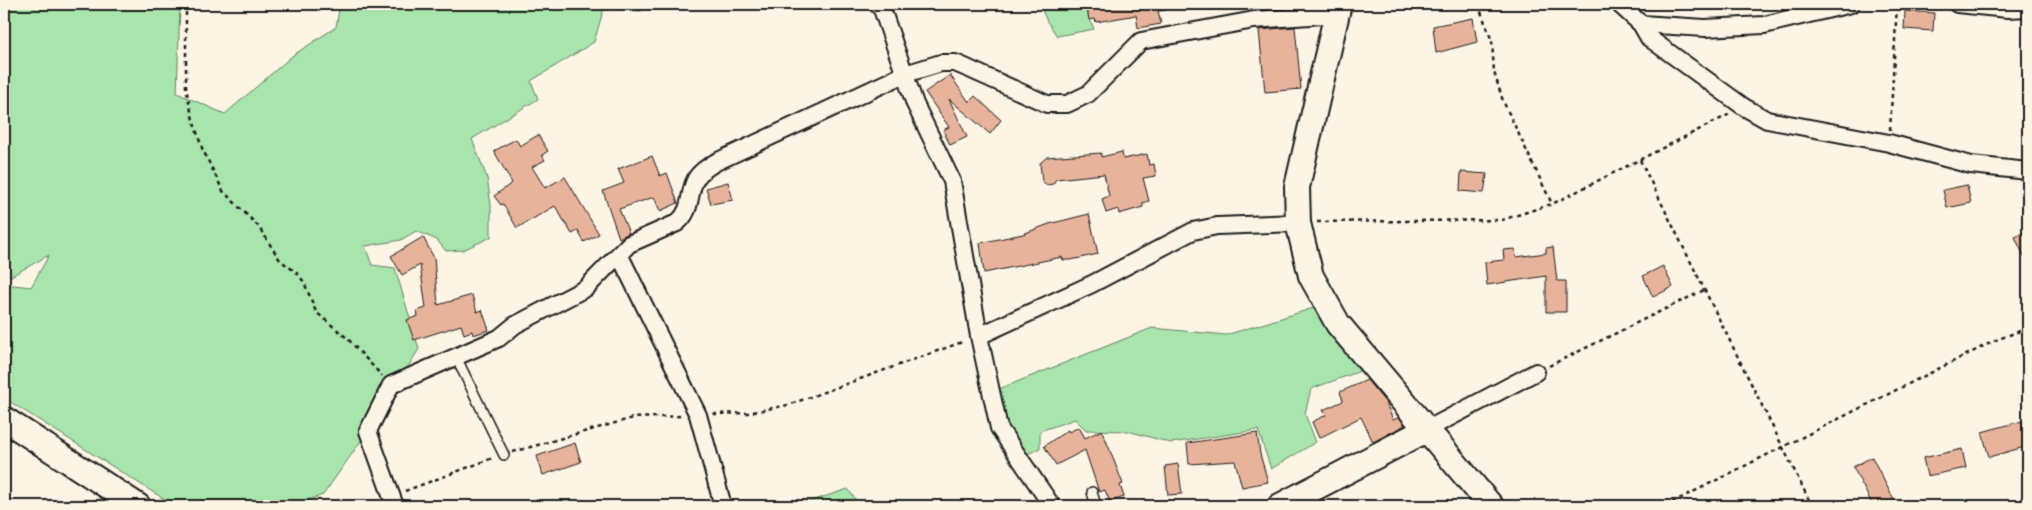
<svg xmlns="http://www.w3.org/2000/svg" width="2032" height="510" font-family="Sriracha,sans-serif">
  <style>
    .green { fill: #a8e5ac; stroke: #628064 }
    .building { fill: #e8b39b; stroke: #1c1c1c }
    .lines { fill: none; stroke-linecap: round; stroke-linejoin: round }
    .lane-casing { stroke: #1c1c1c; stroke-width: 12 }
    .street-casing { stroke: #1c1c1c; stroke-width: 20 }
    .secondary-casing { stroke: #1c1c1c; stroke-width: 28 }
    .path { stroke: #1c1c1c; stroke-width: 2.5; stroke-dasharray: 4 4; stroke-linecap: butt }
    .lane { stroke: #fcf5e5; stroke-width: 9 }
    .street { stroke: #fcf5e5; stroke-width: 16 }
    .secondary { stroke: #fcf5e5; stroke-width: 24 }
  </style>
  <rect width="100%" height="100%" fill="#fcf5e5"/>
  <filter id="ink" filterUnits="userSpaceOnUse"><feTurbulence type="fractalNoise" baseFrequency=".02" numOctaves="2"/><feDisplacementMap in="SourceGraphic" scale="10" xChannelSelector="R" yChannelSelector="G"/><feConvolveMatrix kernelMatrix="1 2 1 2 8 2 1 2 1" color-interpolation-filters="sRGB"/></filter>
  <g filter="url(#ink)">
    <path class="green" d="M 4,4 L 180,4 L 177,93 L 225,114 L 292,56 L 336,27 L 340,4 L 648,4 L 641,11 L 604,8 L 594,42 L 531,81 L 538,99 L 472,139 L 487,178 L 491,205 L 491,237 L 463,250 L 446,251 L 437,240 L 416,231 L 401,240 L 365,246 L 372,265 L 395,268 L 419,349 L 368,431 L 323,495 L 291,506 L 175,506 L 4,398 L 4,284 L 31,287 L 49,255 L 4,280 Z
      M 1039,4 L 1084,4 L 1094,29 L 1057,36 L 1047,21 Z
      M 1317,307 L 1363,370 L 1311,389 L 1305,414 L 1316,442 L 1271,469 L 1258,430 L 1171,443 L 1128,431 L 1086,430 L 1075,419 L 1040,431 L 1040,448 L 1026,455 L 1009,434 L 999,389 L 1152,328 L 1226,335 Z
      M 848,489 L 860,506 L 796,506 Z"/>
    <path class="building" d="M 1093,4 L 1166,4 L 1166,10 L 1158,11 L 1161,24 L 1138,28 L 1136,15 L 1096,22 L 1095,19 L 1089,20 L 1087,8 L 1094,7 Z
      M 1905,11 L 1934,13 L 1933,31 L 1904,29 Z
      M 1473,18 L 1477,42 L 1436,53 L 1433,26 Z
      M 1295,27 L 1301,89 L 1265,92 L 1259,30 Z
      M 950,75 L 969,102 L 975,96 L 1001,120 L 990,134 L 949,99 L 967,137 L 950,145 L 943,130 L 949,127 L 925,92 Z
      M 538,135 L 548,151 L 542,155 L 545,160 L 532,167 L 545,188 L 565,177 L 599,234 L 584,242 L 578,231 L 572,234 L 555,206 L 517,228 L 503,204 L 501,205 L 494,196 L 512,183 L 494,151 L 516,139 L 520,146 Z
      M 1122,152 L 1123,159 L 1147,154 L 1149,165 L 1154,164 L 1156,176 L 1143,178 L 1149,201 L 1143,203 L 1143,207 L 1119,214 L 1118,209 L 1106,213 L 1102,199 L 1109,196 L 1104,174 L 1056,179 L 1053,184 L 1047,185 L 1042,181 L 1040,163 L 1047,157 L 1101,153 L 1101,157 Z
      M 652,156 L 660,176 L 667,173 L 678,203 L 660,211 L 654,197 L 619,209 L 629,233 L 619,238 L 603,191 L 624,183 L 618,169 Z
      M 1461,172 L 1487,174 L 1484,193 L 1460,191 Z
      M 728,182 L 733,200 L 711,204 L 706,188 Z
      M 1967,185 L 1971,203 L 1947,208 L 1943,190 Z
      M 1089,214 L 1098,254 L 1071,260 L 1063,260 L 1062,257 L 984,273 L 980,243 L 1023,234 L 1049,224 Z
      M 2028,230 L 2028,265 L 2015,237 Z
      M 423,237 L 434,258 L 438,305 L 472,295 L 477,312 L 482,310 L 489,330 L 473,335 L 472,331 L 464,334 L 461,325 L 414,340 L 407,320 L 418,316 L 417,311 L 426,308 L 420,265 L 402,275 L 391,256 Z
      M 1553,247 L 1557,281 L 1566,281 L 1566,312 L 1546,312 L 1546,276 L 1487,285 L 1485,262 L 1504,260 L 1503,250 L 1515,249 L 1516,257 L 1546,253 L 1546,248 Z
      M 1663,266 L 1673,287 L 1653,297 L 1643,276 Z
      M 1367,380 L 1386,403 L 1393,420 L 1399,417 L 1405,425 L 1373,442 L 1361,417 L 1319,438 L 1312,422 L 1326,415 L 1323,410 L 1343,401 L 1340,392 Z
      M 2022,421 L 2028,446 L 1989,457 L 1982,432 Z
      M 1079,427 L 1085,438 L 1102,430 L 1123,484 L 1120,485 L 1124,497 L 1110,502 L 1105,490 L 1099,492 L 1085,450 L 1056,465 L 1044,446 L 1068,430 L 1069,432 Z
      M 1257,433 L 1260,454 L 1268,482 L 1242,487 L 1235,461 L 1189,464 L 1187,443 Z
      M 575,443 L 581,462 L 543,475 L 537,456 Z
      M 1962,449 L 1966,468 L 1927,476 L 1923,458 Z
      M 1872,457 L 1897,506 L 1873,506 L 1853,467 Z
      M 1178,464 L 1182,494 L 1168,495 L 1165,466 Z"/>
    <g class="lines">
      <defs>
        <path id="lane" d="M 456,357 L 504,455
          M 1092,492 L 1096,506"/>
        <path id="street" d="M 877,4 L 882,9 L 915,104 L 952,181 L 979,336 L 999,428 L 1052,506
          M 1619,4 L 1641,24 L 1649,38 L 1744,107 L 1767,120 L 1889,143 L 1971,165 L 2028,171
          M 1957,4 L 2008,9 L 2028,8
          M 1641,24 L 1705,28 L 1764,25 L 1851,4
          M 619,254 L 698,415 L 723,506
          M 979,336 L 1092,284 L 1193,231 L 1217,226 L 1298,223
          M 1426,430 L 1536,372
          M 395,506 L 368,431 L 391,385 L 499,338 L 515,325 L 586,288 L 629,244 L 677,223 C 694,209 687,191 697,177 C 702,170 709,166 716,162 L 905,74 L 941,63 L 955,63 L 967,68 L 1047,104 L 1067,104 L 1088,94 L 1141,41 L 1254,20 L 1338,14"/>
        <path id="secondary" d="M 1339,4 L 1297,187 L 1298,223 L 1311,276 L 1338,324 L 1491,506
          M 4,419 L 138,506
          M 1280,506 L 1426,430"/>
      </defs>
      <use href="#lane" class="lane-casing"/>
      <use href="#street" class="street-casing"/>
      <use href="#secondary" class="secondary-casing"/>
      <path class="path" d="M 186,4 L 186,88 L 193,120 L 202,148 L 223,191 L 258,226 L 280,260 L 297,273 L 304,282 L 316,312 L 347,338 L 382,376
        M 1478,4 L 1492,41 L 1494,72 L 1503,101 L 1552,204
        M 1890,130 L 1897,4
        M 1640,160 L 1812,506
        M 1317,222 L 1502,220 L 1552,204 L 1730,114
        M 1549,366 L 1704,290
        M 713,414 L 748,413 L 788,405 L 965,341
        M 513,452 L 633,418 L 683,416
        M 405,491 L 493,458
        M 1665,506 L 1996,340 L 2028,328"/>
      <use href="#lane" class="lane"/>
      <use href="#street" class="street"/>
      <use href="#secondary" class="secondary"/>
    </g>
  </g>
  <rect width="2032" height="510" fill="none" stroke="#fcf5e5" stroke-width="20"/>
  <rect x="10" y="10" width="2012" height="490" fill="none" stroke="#1c1c1c" stroke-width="2" filter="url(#ink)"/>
</svg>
